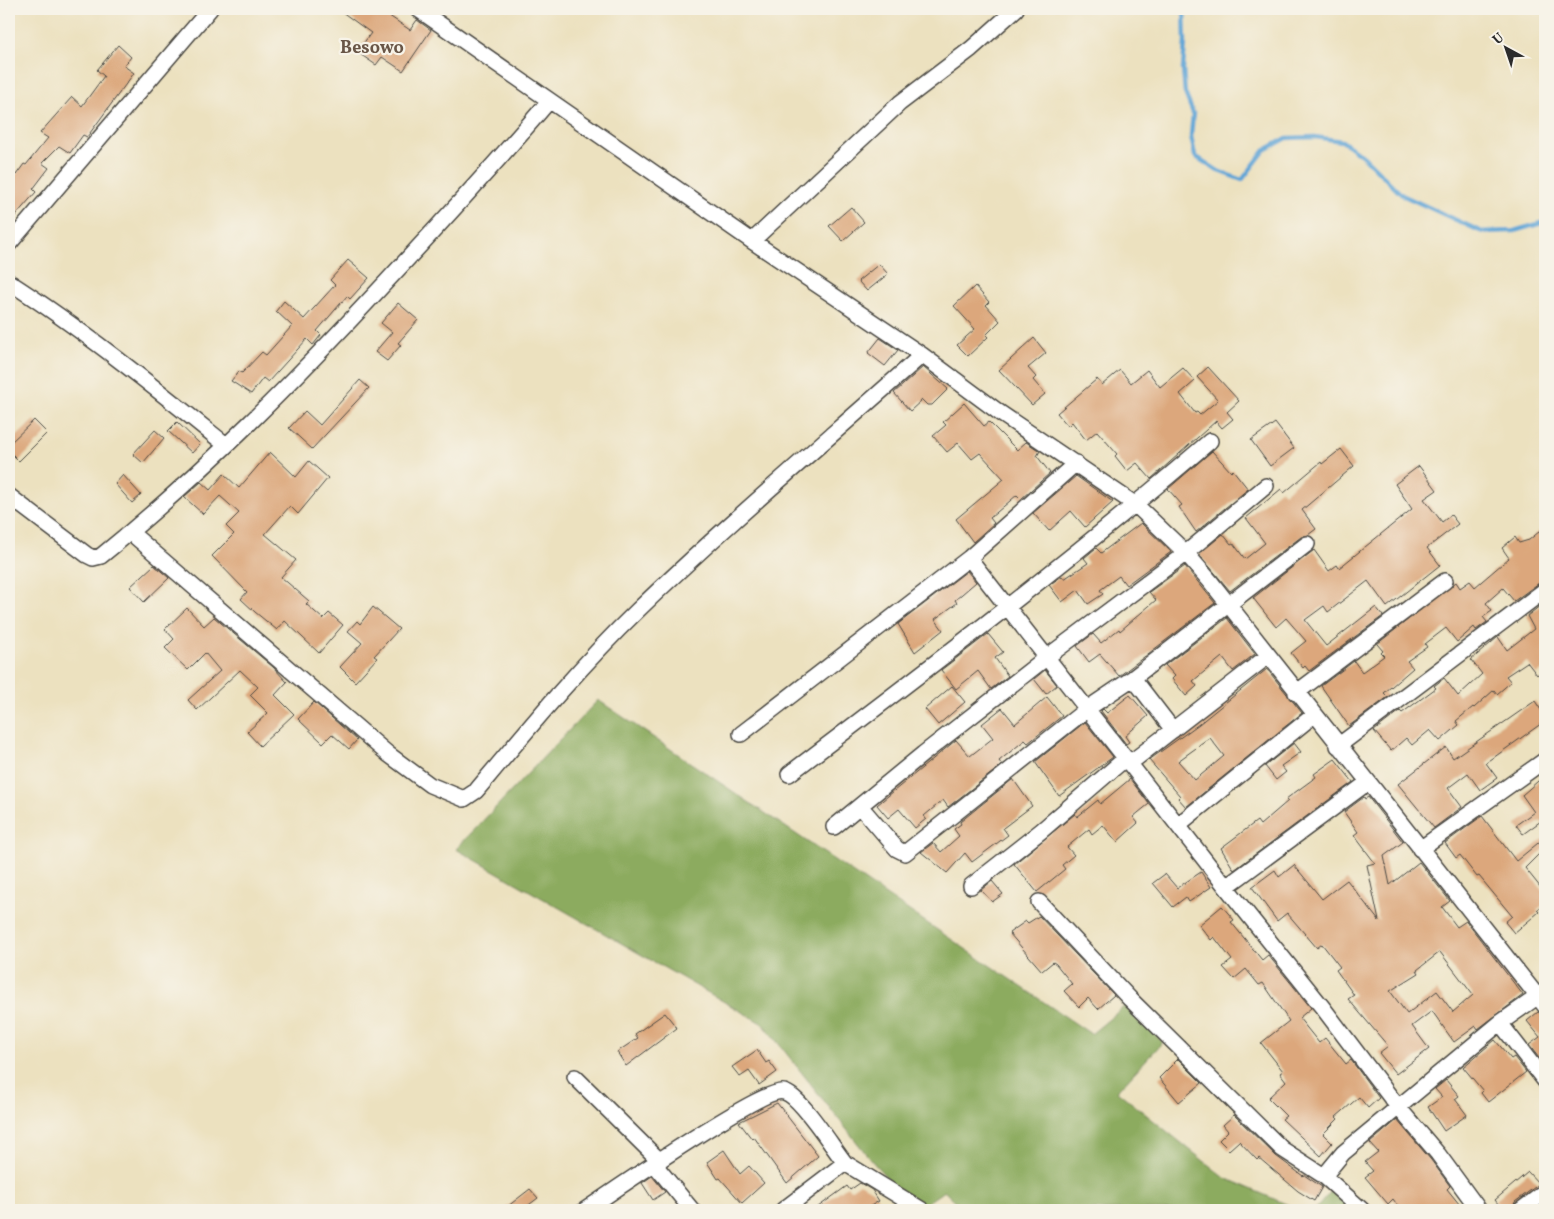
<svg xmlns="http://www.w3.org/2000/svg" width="1554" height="1219" font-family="Vollkorn,serif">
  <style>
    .forest { fill: #8cab5f; stroke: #5c6b45 }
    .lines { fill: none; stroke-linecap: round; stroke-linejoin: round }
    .stream { stroke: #61a5d6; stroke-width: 4.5 }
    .building { fill: #dca77b; fill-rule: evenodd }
    .street-casing { stroke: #484641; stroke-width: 18 }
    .street { stroke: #fff; stroke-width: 15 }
    .labels { text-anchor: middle; stroke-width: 4.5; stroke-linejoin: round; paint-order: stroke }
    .quarter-label { font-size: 18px; font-weight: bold; fill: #695647; stroke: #f7f3e8 }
  </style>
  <rect width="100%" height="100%" fill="#f7f3e8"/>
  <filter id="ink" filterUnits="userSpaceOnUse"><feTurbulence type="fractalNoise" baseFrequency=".02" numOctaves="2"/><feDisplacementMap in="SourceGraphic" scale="10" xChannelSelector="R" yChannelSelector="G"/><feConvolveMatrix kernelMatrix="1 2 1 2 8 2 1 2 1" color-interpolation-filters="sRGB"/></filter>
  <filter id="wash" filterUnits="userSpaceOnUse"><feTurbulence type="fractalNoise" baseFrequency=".0096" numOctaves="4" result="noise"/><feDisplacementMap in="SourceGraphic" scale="20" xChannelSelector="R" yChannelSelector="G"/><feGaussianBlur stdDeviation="1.12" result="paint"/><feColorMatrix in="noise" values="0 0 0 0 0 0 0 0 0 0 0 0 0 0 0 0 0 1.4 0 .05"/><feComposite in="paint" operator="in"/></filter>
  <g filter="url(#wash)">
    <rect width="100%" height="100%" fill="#ece1bf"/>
    <path class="forest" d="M 598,700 L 1091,1034 L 1125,1006 L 1163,1042 L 1117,1091 L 1225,1178 L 1300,1210 L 964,1210 L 944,1191 L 916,1210 L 871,1160 L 763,1024 L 456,849 Z
      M 1332,1190 L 1353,1210 L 1315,1210 Z"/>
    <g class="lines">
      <path class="stream" d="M 1184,9 L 1185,42 L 1183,69 L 1185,93 L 1193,113 L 1191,136 L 1195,156 L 1218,171 L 1242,180 L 1265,150 L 1287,138 L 1315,137 L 1342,141 L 1364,157 L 1402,195 L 1482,232 L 1514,231 L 1545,222"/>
    </g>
    <g id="blocks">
      <path class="building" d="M 338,9 L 379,9 L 410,30 L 417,20 L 431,30 L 403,71 L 382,57 L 376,65 L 357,52 L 371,33 Z
        M 118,45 L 131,57 L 124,66 L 134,73 L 87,137 L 83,135 L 70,153 L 59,146 L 42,163 L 49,168 L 33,189 L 36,192 L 9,223 L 9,169 L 16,175 L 24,164 L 26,165 L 48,138 L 40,133 L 72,97 L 82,106 L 104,76 L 97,70 Z
        M 851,207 L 864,222 L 843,241 L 829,226 Z
        M 348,260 L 369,278 L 350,299 L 347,296 L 317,331 L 321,335 L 313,345 L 307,339 L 268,382 L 263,378 L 251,394 L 231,381 L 239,371 L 242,373 L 262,352 L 266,355 L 292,326 L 276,311 L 284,301 L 304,319 L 335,285 L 330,280 Z
        M 879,264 L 888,274 L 867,291 L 858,281 Z
        M 975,286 L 989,302 L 986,305 L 1000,321 L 986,335 L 988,337 L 968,356 L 957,345 L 975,329 L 954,306 Z
        M 398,303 L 418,320 L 398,343 L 401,345 L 387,361 L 375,352 L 392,332 L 381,323 Z
        M 880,338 L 898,350 L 885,366 L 868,353 Z
        M 1034,338 L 1046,353 L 1028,368 L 1036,377 L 1033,380 L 1045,394 L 1032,405 L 999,370 Z
        M 923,367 L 948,389 L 932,405 L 927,405 L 922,400 L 910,411 L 894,393 Z
        M 1208,367 L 1239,401 L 1227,412 L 1233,419 L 1222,428 L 1216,421 L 1151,479 L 1137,463 L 1127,471 L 1115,456 L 1117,454 L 1097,431 L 1086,440 L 1072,422 L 1068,426 L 1057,413 L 1097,379 L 1102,385 L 1120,370 L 1131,383 L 1147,370 L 1160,387 L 1183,368 L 1195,381 L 1180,394 L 1195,413 L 1197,412 L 1200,415 L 1218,400 L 1197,377 Z
        M 360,380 L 369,388 L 312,449 L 289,428 L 305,411 L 320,425 Z
        M 964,403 L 984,426 L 989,422 L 1017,450 L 1026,442 L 1040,451 L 1037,456 L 1050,473 L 1021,499 L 1017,495 L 990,518 L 994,523 L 973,542 L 956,519 L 1004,479 L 980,453 L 972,459 L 958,443 L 947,452 L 933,436 L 946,425 L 943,422 Z
        M 34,420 L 47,433 L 19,461 L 9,451 L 9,444 Z
        M 177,422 L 200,444 L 192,453 L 168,431 Z
        M 1275,423 L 1294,448 L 1270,466 L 1251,440 Z
        M 155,430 L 164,438 L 143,463 L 133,454 Z
        M 1341,449 L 1354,466 L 1302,510 L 1316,529 L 1308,535 L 1301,537 L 1230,591 L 1199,554 L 1223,534 L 1231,544 L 1233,543 L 1245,559 L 1265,543 L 1246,518 L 1281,489 L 1284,493 L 1321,462 L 1322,464 Z
        M 1212,451 L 1231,472 L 1233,470 L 1248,489 L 1196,532 L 1179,507 L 1182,505 L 1168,489 Z
        M 270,452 L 296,477 L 309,461 L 328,478 L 298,514 L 290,506 L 265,534 L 296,560 L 281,577 L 309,601 L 306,604 L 323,619 L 329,613 L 343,625 L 319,653 L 285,621 L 277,630 L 255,612 L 241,599 L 247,592 L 212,556 L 234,534 L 226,526 L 239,513 L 220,496 L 203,514 L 184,497 L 201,482 L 210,490 L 224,474 L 239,488 Z
        M 1419,466 L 1437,490 L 1424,499 L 1442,522 L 1451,515 L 1458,524 L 1427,548 L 1440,565 L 1387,607 L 1368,581 L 1328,612 L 1324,606 L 1305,620 L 1326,646 L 1376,607 L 1383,616 L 1309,671 L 1305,666 L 1303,668 L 1291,653 L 1306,641 L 1286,618 L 1276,627 L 1253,598 L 1314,550 L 1329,571 L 1337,565 L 1339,568 L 1412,509 L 1395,484 Z
        M 123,475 L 141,495 L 132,503 L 115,484 Z
        M 1076,476 L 1113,502 L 1085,527 L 1071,511 L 1049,531 L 1033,513 Z
        M 1141,523 L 1171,552 L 1126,585 L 1119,576 L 1100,590 L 1103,594 L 1088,604 L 1078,590 L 1062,602 L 1049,585 L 1062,576 L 1064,579 L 1088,563 L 1084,558 L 1096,548 L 1101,553 Z
        M 1545,527 L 1545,581 L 1539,583 L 1514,601 L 1503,588 L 1486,603 L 1492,611 L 1483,617 L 1487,622 L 1476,630 L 1474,627 L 1457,642 L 1446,628 L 1425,644 L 1427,647 L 1407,661 L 1413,668 L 1384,693 L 1388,697 L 1349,726 L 1321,686 L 1354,661 L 1362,672 L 1384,656 L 1381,653 L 1383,651 L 1377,644 L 1456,582 L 1460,588 L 1470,581 L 1475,587 L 1509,558 L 1502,548 L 1515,537 L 1519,543 L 1529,540 Z
        M 154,565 L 169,578 L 144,602 L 130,587 Z
        M 1185,566 L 1215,603 L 1119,676 L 1100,654 L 1089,662 L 1077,646 L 1093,634 L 1101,643 L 1119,629 L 1120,631 L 1156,600 L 1149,592 Z
        M 967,571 L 976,582 L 955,600 L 957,603 L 935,619 L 943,630 L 915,652 L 898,624 Z
        M 1545,602 L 1545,668 L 1537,675 L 1527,662 L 1506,676 L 1511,682 L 1497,694 L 1494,690 L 1474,708 L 1473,707 L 1456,721 L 1459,725 L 1440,741 L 1430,730 L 1412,745 L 1406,738 L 1391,751 L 1374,731 L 1400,711 L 1402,713 L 1436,688 L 1434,686 L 1444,678 L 1458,696 L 1482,674 L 1471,660 L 1498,637 L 1507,650 L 1534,629 L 1527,616 Z
        M 373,607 L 399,629 L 374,656 L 377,658 L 355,682 L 340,667 L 362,643 L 348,631 L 357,621 L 360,624 Z
        M 187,608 L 204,626 L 214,617 L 273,667 L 287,682 L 275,695 L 294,714 L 260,746 L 247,732 L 268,713 L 250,695 L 258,687 L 240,670 L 197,710 L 188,700 L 220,671 L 205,653 L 188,670 L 165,648 L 174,639 L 165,629 Z
        M 1227,618 L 1255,654 L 1233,671 L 1222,657 L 1193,681 L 1197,686 L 1186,696 L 1172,679 L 1175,676 L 1165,665 Z
        M 988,634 L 1003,652 L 995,658 L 1008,676 L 991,689 L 978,671 L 956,689 L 941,670 Z
        M 1267,669 L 1302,713 L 1186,807 L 1178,798 L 1180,796 L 1149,760 L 1199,724 ZM 1210,738 L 1224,756 L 1195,780 L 1178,761 Z
        M 1045,670 L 1057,685 L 1046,694 L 1034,679 Z
        M 952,686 L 965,702 L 938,725 L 925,709 Z
        M 1130,695 L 1148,716 L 1125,736 L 1129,742 L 1126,744 L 1101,711 L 1103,709 L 1107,713 Z
        M 1047,697 L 1062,716 L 1028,743 L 1025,740 L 999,761 L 1002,765 L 948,807 L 943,800 L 924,816 L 926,819 L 915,828 L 899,809 L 888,818 L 877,805 L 956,740 L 970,756 L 993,738 L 982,724 L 1002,708 L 1015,724 Z
        M 1535,701 L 1545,716 L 1545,721 L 1486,763 L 1497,778 L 1480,790 L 1468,773 L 1448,788 L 1462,807 L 1434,828 L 1398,784 L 1446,747 L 1453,758 Z
        M 314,702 L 357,740 L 349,749 L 332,734 L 323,743 L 298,719 Z
        M 1085,722 L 1113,757 L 1059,796 L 1035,762 Z
        M 1294,743 L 1301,752 L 1281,766 L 1286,772 L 1276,780 L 1265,766 Z
        M 1335,759 L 1353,782 L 1234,870 L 1221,848 L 1257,821 L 1260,825 L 1288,801 L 1286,799 L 1316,777 L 1314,774 Z
        M 1545,775 L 1545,826 L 1541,821 L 1523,834 L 1516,825 L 1534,812 L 1522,795 Z
        M 1013,779 L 1032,806 L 1003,828 L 1008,835 L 972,862 L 965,853 L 947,873 L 921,852 L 933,843 L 941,852 L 959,836 L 954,829 L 961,824 L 960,822 Z
        M 1130,779 L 1149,804 L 1133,817 L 1138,823 L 1117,842 L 1103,825 L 1092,834 L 1089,829 L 1067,847 L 1074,855 L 1062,865 L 1065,869 L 1037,892 L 1014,864 L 1075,814 L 1077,817 L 1098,800 L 1100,804 Z
        M 1364,797 L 1365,799 L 1368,797 L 1403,842 L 1384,856 L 1390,885 L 1419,862 L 1450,901 L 1442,907 L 1457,927 L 1466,921 L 1523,995 L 1478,1029 L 1476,1026 L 1454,1042 L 1432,1011 L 1412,1026 L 1429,1049 L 1396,1074 L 1379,1053 L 1388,1046 L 1348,999 L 1354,995 L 1336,970 L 1340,967 L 1322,944 L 1317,948 L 1287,913 L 1277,921 L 1252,887 L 1275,870 L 1279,877 L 1294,865 L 1322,899 L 1347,880 L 1379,921 L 1367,865 L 1375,863 L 1354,835 L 1358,832 L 1344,812 ZM 1440,952 L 1473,995 L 1453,1012 L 1437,991 L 1407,1014 L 1390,991 L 1419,973 L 1417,970 Z
        M 1482,816 L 1516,861 L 1543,839 L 1545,842 L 1545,848 L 1525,868 L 1545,893 L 1545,903 L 1537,910 L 1539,912 L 1514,933 L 1505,922 L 1512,916 L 1479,876 L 1477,877 L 1460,855 L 1456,858 L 1445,843 Z
        M 1201,872 L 1211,887 L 1189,902 L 1186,897 L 1173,907 L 1153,883 L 1165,874 L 1177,888 Z
        M 992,881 L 1003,894 L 992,902 L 981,890 Z
        M 1222,906 L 1234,920 L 1231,922 L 1262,960 L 1268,955 L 1311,1008 L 1299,1018 L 1319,1043 L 1325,1038 L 1346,1064 L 1351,1060 L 1379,1098 L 1368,1108 L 1359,1097 L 1336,1117 L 1338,1119 L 1323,1134 L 1332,1143 L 1321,1156 L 1282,1119 L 1286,1116 L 1268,1098 L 1286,1081 L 1280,1073 L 1283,1071 L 1261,1043 L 1289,1021 L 1263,983 L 1259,985 L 1246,969 L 1234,979 L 1223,967 L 1232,960 L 1214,937 L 1211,940 L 1199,925 Z
        M 1039,916 L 1114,995 L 1098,1009 L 1088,998 L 1079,1007 L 1064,991 L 1072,984 L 1056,964 L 1053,962 L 1042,971 L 1009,933 L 1026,921 L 1028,923 Z
        M 1538,1012 L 1545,1015 L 1545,1066 L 1529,1045 L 1540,1037 L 1527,1021 Z
        M 665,1013 L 677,1028 L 626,1066 L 617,1052 L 638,1038 L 635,1034 Z
        M 1495,1040 L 1511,1059 L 1514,1057 L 1526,1072 L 1488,1102 L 1481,1093 L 1483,1091 L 1463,1067 Z
        M 757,1050 L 766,1063 L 769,1061 L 777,1072 L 759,1085 L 749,1071 L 740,1077 L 732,1067 Z
        M 1178,1059 L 1202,1083 L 1179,1102 L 1159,1078 Z
        M 1446,1080 L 1459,1096 L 1455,1099 L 1467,1115 L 1444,1131 L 1428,1107 L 1442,1097 L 1435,1089 Z
        M 777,1103 L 818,1156 L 787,1183 L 754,1137 L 752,1139 L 739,1122 Z
        M 1234,1115 L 1276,1156 L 1303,1176 L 1304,1175 L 1322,1187 L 1314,1201 L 1298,1191 L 1259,1158 L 1257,1160 L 1239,1141 L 1229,1150 L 1219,1140 L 1228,1131 L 1223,1125 Z
        M 1397,1120 L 1431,1160 L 1450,1186 L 1447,1189 L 1464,1210 L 1401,1210 L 1393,1199 L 1388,1204 L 1365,1177 L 1373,1171 L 1365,1162 L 1378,1152 L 1370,1143 Z
        M 724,1150 L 740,1174 L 749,1166 L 764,1183 L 742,1203 L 720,1178 L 718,1179 L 707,1162 Z
        M 1528,1172 L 1539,1184 L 1515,1202 L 1512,1210 L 1503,1210 L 1495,1200 Z
        M 652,1176 L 665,1192 L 653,1200 L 642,1183 Z
        M 860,1183 L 872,1190 L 879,1201 L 864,1210 L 814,1210 L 847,1186 L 850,1190 Z
        M 530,1189 L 538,1198 L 522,1210 L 503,1210 Z"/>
    </g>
  </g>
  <g filter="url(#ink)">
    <use href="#blocks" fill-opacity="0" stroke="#484641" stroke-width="1"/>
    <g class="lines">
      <defs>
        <path id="street" d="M 418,9 L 752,241 L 922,355 L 1000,413 L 1136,505 L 1186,553 L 1210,581 L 1545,1006
          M 752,241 L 900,103 L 971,49 L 1016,9
          M 9,244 L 210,9
          M 9,282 C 85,331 155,388 226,445
          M 9,496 L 87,555 L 93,558 L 101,556 C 204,473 297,378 387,281 C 442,222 497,162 549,101
          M 130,532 L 388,754 L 430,785 L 464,799 L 476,791 C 528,729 579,667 638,610 C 729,522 827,440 922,355
          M 969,558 L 1226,887 L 1323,1008 L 1398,1107 L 1438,1154 L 1479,1210
          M 1133,678 L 1173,730
          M 1296,693 L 1445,581
          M 741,734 L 969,558 L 1076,463
          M 1338,746 L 1545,590
          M 1130,763 L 1268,656
          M 789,774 C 932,666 1074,558 1210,441
          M 860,806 L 897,849 L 905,853 L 1087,709 L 1133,678 L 1307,544
          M 1178,825 L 1314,715
          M 834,827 L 923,754 L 1047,657 L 1186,553 L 1266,486
          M 1420,849 L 1545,760
          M 971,886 L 1041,831 L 1126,758
          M 1226,887 L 1367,783
          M 1039,902 L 1130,999 L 1282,1149 L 1324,1176
          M 1500,1023 L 1545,1081
          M 575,1077 L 660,1161
          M 655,1165 L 692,1210
          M 585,1210 C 611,1193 765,1086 784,1092 C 801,1096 832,1147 845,1163
          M 783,1210 L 845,1163 L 922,1210
          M 1362,1210 L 1324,1176 L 1343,1153 L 1500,1023 L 1544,992
          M 1521,1210 L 1545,1192"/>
      </defs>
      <use href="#street" class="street-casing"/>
      <use href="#street" class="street"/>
    </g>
  </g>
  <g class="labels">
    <g class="quarter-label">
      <text x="372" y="53">Besowo</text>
    </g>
  </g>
  <rect width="1554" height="1219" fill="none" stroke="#f7f3e8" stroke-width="30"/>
  <g transform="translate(1506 48) rotate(320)" stroke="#f7f3e8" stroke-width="4" paint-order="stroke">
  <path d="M0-4L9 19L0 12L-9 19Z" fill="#2b2b2b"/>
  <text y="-8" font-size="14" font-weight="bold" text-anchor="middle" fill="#2b2b2b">U</text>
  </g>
</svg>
